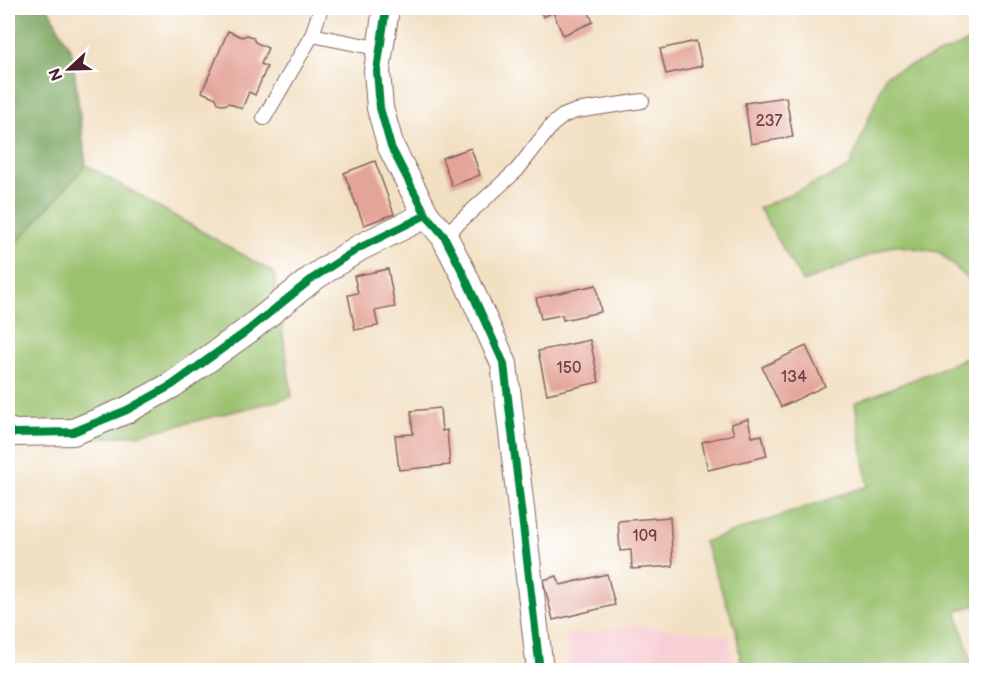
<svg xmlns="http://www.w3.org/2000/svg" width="984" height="678" font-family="'Balsamiq Sans',sans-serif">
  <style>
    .built { fill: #f7cfd5 }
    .green { fill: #9ac16d; stroke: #72704c; stroke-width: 1.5 }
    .forest { fill: #7ba760; stroke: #626346; stroke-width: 1.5 }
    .building { fill: #e4a599 }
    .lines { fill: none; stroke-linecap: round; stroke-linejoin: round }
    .service-casing { stroke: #856360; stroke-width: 16 }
    .minor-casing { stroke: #856360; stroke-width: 28 }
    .service { stroke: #fff; stroke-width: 14 }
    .minor { stroke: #fff; stroke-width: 26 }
    .cycleway-casing { stroke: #fff; stroke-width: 11 }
    .cycleway { stroke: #00873e; stroke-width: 8 }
    .labels { text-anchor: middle; stroke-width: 5; stroke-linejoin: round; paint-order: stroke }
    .number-label { font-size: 16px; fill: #704046 }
  </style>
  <rect width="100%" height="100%" fill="#fff"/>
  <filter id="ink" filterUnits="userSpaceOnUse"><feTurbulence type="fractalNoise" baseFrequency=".0167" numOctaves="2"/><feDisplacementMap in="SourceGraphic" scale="12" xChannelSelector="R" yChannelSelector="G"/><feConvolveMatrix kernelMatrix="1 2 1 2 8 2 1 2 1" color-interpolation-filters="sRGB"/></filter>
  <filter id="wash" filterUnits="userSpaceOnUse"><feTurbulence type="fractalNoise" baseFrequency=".008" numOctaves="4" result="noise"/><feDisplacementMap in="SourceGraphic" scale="24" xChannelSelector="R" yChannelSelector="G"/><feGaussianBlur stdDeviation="1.35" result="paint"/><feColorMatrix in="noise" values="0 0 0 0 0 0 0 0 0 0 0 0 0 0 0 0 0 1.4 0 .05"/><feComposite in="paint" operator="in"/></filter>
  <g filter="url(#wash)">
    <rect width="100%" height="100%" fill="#f2e0c3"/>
    <path class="built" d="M 634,625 L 729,636 L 735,670 L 569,670 L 567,636 Z"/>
    <path class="green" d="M 976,39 L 976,287 L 939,252 L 894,245 L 803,282 L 759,208 L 849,168 L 886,75 Z
      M 86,165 L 274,273 L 292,397 L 143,434 L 8,447 L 8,249 L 23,236 Z
      M 976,354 L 976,605 L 956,611 L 974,670 L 742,670 L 736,629 L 704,542 L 868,486 L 855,403 Z"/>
    <path class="forest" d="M 8,8 L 48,8 L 72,53 L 86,165 L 23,236 L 8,249 Z"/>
    <g id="blocks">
      <path class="building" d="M 539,8 L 587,8 L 593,22 L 563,35 L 553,12 L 543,17 Z
        M 228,31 L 242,37 L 247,35 L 253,37 L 255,42 L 268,48 L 261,64 L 267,67 L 255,95 L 249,92 L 242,109 L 229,103 L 224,105 L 218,103 L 216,98 L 202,92 Z
        M 696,41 L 702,66 L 666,74 L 660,49 Z
        M 786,97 L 793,137 L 751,144 L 745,103 Z
        M 471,148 L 480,175 L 452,186 L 442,158 Z
        M 375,161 L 394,214 L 364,225 L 344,173 Z
        M 388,269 L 395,307 L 375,311 L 378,326 L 355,330 L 348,295 L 358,293 L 354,276 Z
        M 596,285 L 601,312 L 563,320 L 562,315 L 541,319 L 536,298 Z
        M 590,340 L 599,382 L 547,394 L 538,351 Z
        M 806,346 L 825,386 L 781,407 L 762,367 Z
        M 440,408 L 442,431 L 447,430 L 450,465 L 399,470 L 395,435 L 413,434 L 411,411 Z
        M 748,419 L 752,437 L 762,435 L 767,456 L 708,470 L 702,442 L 734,434 L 731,424 Z
        M 670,517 L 673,566 L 632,569 L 631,550 L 620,551 L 618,521 Z
        M 607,574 L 615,605 L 553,620 L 543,580 L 557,576 L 560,585 Z"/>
    </g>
  </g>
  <g filter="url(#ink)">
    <use href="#blocks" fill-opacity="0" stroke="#856360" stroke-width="1.5"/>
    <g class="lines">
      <defs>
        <path id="service" d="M 312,35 L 321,8
          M 264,118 L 312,35 L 381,49
          M 444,236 L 517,170 L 552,125 L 563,116 L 576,111 L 642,101"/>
        <path id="minor" d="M 386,8 L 377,71 L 380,108 L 391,147 L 426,215 L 444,236 L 463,273 L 504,364 L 540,670
          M 8,431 L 15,433 L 73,432 L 127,410 L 172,385 L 247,331 L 313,278 L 359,248 L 426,215"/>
      </defs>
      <use href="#service" class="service-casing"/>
      <use href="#minor" class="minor-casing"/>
      <use href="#service" class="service"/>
      <use href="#minor" class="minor"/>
      <defs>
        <path id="cycleway" d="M 386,8 L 377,71 L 380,108 L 391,147 L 426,215 L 444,236 L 463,273 L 504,364 L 540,670
          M 8,431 L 15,433 L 73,432 L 127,410 L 172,385 L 247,331 L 313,278 L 359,248 L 426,215"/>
      </defs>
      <use href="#cycleway" class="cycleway-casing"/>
      <use href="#cycleway" class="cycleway"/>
    </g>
  </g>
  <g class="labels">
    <g class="number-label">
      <text x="769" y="126">237</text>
      <text x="569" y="373">150</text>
      <text x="794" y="382">134</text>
      <text x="645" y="541">109</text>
    </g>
  </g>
  <rect width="984" height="678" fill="none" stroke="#fff" stroke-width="30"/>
  <g transform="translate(69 69) rotate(248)" stroke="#ffffff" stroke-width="4.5" paint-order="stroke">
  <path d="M0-4.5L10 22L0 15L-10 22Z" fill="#4a1f2b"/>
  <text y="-9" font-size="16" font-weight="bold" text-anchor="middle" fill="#4a1f2b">N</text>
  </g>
</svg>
